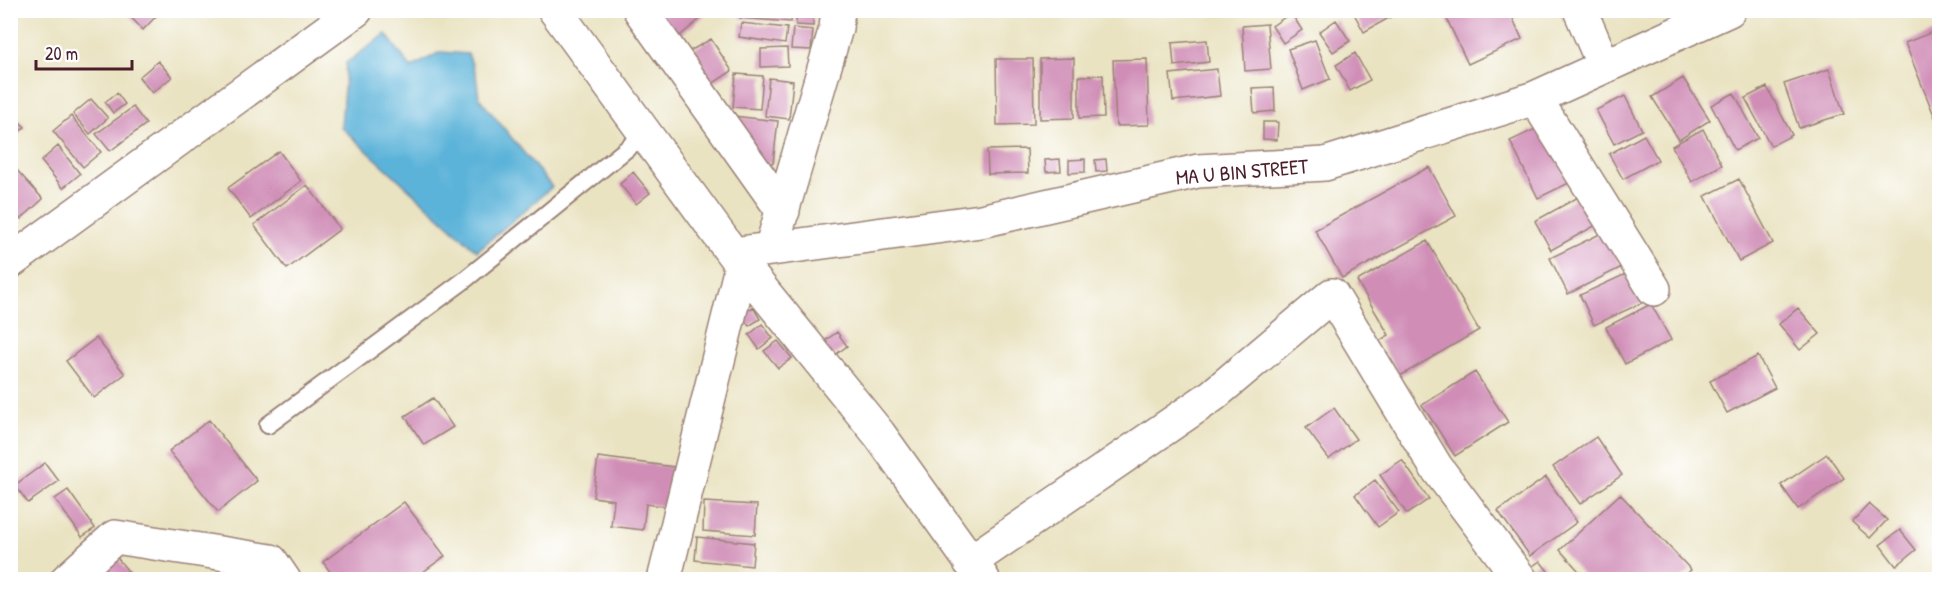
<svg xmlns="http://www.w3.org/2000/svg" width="1950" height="590" font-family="'Patrick Hand',sans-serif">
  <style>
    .water { fill: #5cb3d9; stroke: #536982; stroke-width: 1.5 }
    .building { fill: #d08eb7 }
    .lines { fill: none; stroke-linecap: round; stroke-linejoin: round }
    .service-casing { stroke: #9a8176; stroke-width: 20 }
    .minor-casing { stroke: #9a8176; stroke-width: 36 }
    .service { stroke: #fff; stroke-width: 16 }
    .minor { stroke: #fff; stroke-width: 33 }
    .labels { text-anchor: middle; stroke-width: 4.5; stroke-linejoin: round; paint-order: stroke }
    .street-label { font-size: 21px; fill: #4a1f2b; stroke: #fff }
  </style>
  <rect width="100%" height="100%" fill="#fff"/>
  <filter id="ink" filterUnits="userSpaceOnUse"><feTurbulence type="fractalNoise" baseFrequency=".0167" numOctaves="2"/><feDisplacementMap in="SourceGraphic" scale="12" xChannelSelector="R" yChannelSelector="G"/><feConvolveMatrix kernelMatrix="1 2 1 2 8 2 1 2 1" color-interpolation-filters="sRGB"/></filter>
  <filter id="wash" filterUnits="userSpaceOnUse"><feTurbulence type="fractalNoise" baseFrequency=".008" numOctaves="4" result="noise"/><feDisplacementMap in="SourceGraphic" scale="24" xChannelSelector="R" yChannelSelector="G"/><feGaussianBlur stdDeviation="1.35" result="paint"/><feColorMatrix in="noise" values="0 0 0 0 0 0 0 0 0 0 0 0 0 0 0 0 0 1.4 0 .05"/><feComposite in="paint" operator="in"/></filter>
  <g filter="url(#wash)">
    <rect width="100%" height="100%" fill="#eae3c2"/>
    <path class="water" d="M 386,34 L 411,68 L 440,52 L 468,54 L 476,75 L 479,98 L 552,187 L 477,251 L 341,127 L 346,63 Z"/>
    <g id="blocks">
      <path class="building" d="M 124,10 L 162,10 L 143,30 Z
        M 652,10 L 711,10 L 676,39 Z
        M 740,10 L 792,10 L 791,22 L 740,18 Z
        M 1352,10 L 1403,10 L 1364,32 Z
        M 1450,10 L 1509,10 L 1522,39 L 1468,64 L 1444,13 Z
        M 796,13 L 813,14 L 813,26 L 796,25 Z
        M 1291,13 L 1302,30 L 1283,43 L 1272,26 Z
        M 1336,20 L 1350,41 L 1333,52 L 1319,32 Z
        M 741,23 L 787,28 L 785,44 L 739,37 Z
        M 1267,24 L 1271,69 L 1245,71 L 1242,26 Z
        M 793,28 L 813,30 L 811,50 L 791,49 Z
        M 1940,29 L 1940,119 L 1936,120 L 1905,43 Z
        M 711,39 L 732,71 L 709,86 L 688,52 Z
        M 1207,40 L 1209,62 L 1174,66 L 1172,43 Z
        M 1315,40 L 1330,79 L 1303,90 L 1288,49 Z
        M 787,48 L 788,66 L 761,67 L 761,49 Z
        M 1355,53 L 1370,80 L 1350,91 L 1336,65 Z
        M 1074,58 L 1074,118 L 1040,119 L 1040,59 Z
        M 996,59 L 1033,59 L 1034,124 L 997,125 Z
        M 1147,59 L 1149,125 L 1116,126 L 1113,60 Z
        M 158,61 L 172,77 L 152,93 L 139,77 Z
        M 1217,69 L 1220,96 L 1173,101 L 1170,74 Z
        M 1829,69 L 1844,114 L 1799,128 L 1784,84 Z
        M 736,74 L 763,76 L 760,109 L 733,107 Z
        M 1103,75 L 1104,117 L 1079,118 L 1079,76 Z
        M 769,78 L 793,81 L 789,119 L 765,116 Z
        M 1683,78 L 1710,120 L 1679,140 L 1652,97 Z
        M 1274,87 L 1275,111 L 1254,113 L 1252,88 Z
        M 1767,87 L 1792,135 L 1771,146 L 1745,98 Z
        M 117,93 L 125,104 L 113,113 L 105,102 Z
        M 1734,93 L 1758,138 L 1735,150 L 1711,105 Z
        M 1625,96 L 1642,130 L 1614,144 L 1596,110 Z
        M 91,99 L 108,118 L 90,134 L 73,114 Z
        M 133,107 L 146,124 L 110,151 L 96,134 Z
        M 10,112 L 25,127 L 10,141 Z
        M 71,116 L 101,152 L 83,167 L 53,131 Z
        M 733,116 L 778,121 L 773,163 L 757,163 Z
        M 1263,122 L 1278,122 L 1277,140 L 1263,139 Z
        M 1542,126 L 1569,183 L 1538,198 L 1510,141 Z
        M 1703,129 L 1722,165 L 1692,182 L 1672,146 Z
        M 1644,135 L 1658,160 L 1623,179 L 1609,154 Z
        M 58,146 L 80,174 L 63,188 L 41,161 Z
        M 1027,149 L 1028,173 L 988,174 L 987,150 Z
        M 279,151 L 301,181 L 251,219 L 228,188 Z
        M 1060,159 L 1061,171 L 1046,172 L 1045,160 Z
        M 1085,159 L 1085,172 L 1069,173 L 1069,160 Z
        M 1106,159 L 1107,171 L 1096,172 L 1095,160 Z
        M 14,167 L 43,199 L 21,219 L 10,208 L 10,170 Z
        M 1429,167 L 1456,216 L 1342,278 L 1315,230 Z
        M 633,172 L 650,193 L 636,204 L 620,184 Z
        M 1739,179 L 1773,243 L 1739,261 L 1705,196 Z
        M 307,185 L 340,229 L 287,269 L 254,225 Z
        M 1582,195 L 1598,224 L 1551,250 L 1535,221 Z
        M 1604,232 L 1622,267 L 1568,294 L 1550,258 Z
        M 1427,241 L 1479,330 L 1400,376 L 1379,341 L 1389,335 L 1357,281 Z
        M 1628,273 L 1642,303 L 1594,325 L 1580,295 Z
        M 1651,304 L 1671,340 L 1625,364 L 1606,327 Z
        M 753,307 L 760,319 L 749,326 L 741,315 Z
        M 1798,308 L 1820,334 L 1800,350 L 1779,324 Z
        M 762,324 L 773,338 L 759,349 L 749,335 Z
        M 837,332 L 847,346 L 831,358 L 821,344 Z
        M 96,338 L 125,374 L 94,398 L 66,361 Z
        M 778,341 L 792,358 L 778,368 L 764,351 Z
        M 1758,356 L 1775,388 L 1727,413 L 1710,381 Z
        M 1475,372 L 1508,422 L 1455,456 L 1422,405 Z
        M 433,398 L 453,427 L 424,445 L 405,416 Z
        M 1334,408 L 1356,439 L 1329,459 L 1306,428 Z
        M 209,420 L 257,481 L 218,512 L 169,451 Z
        M 1596,437 L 1622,475 L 1580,504 L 1553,467 Z
        M 1827,454 L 1844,478 L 1798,509 L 1781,485 Z
        M 598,457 L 674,467 L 669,507 L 646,504 L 643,530 L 611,526 L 614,500 L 593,497 Z
        M 1402,460 L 1429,499 L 1407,514 L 1380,475 Z
        M 45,463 L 59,481 L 28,503 L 15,485 Z
        M 1546,477 L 1577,522 L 1530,556 L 1498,511 Z
        M 1375,480 L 1399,512 L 1378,527 L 1355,495 Z
        M 68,490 L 95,528 L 82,537 L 55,499 Z
        M 1620,494 L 1691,570 L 1680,580 L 1587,580 L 1560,550 Z
        M 404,502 L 445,556 L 412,580 L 336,580 L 323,562 Z
        M 704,502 L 757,505 L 755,535 L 703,531 Z
        M 1869,504 L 1887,520 L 1870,538 L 1852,522 Z
        M 1900,530 L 1916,550 L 1896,566 L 1880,545 Z
        M 697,537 L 754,543 L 752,566 L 695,560 Z
        M 115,555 L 135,580 L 83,580 Z
        M 1540,561 L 1548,571 L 1536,580 L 1523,573 Z"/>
    </g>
  </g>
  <g filter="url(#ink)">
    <use href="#blocks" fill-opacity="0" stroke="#9a8176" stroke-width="1.5"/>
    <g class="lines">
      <defs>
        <path id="service" d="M 268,425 L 462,282 L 645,134"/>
        <path id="minor" d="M 555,10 L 733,254 L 879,434 L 983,579
          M 640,10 L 783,211
          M 1580,10 L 1604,66
          M 1535,98 L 1654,289
          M 771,249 L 836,28 L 838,10
          M 733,254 L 981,221 L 1198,171 L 1325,164 L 1535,98 L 1729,10
          M 10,262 L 356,10
          M 970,562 L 1212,396 L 1332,295 L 1436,467 L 1521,580
          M 67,580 L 115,537 L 271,561 L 284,580
          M 664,580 L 742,263"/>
      </defs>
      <use href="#service" class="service-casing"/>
      <use href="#minor" class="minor-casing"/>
      <use href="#service" class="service"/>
      <use href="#minor" class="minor"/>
    </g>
  </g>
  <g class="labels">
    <g class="street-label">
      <text transform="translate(1242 172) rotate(-5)" y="7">MA U BIN STREET</text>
    </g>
  </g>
  <rect width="1950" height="590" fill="none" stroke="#fff" stroke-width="36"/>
  <path d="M36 60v9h96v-9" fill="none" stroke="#4a1f2b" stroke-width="3"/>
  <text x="45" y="60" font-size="18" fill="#4a1f2b" stroke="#ffffff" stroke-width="4.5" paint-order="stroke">20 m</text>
</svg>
